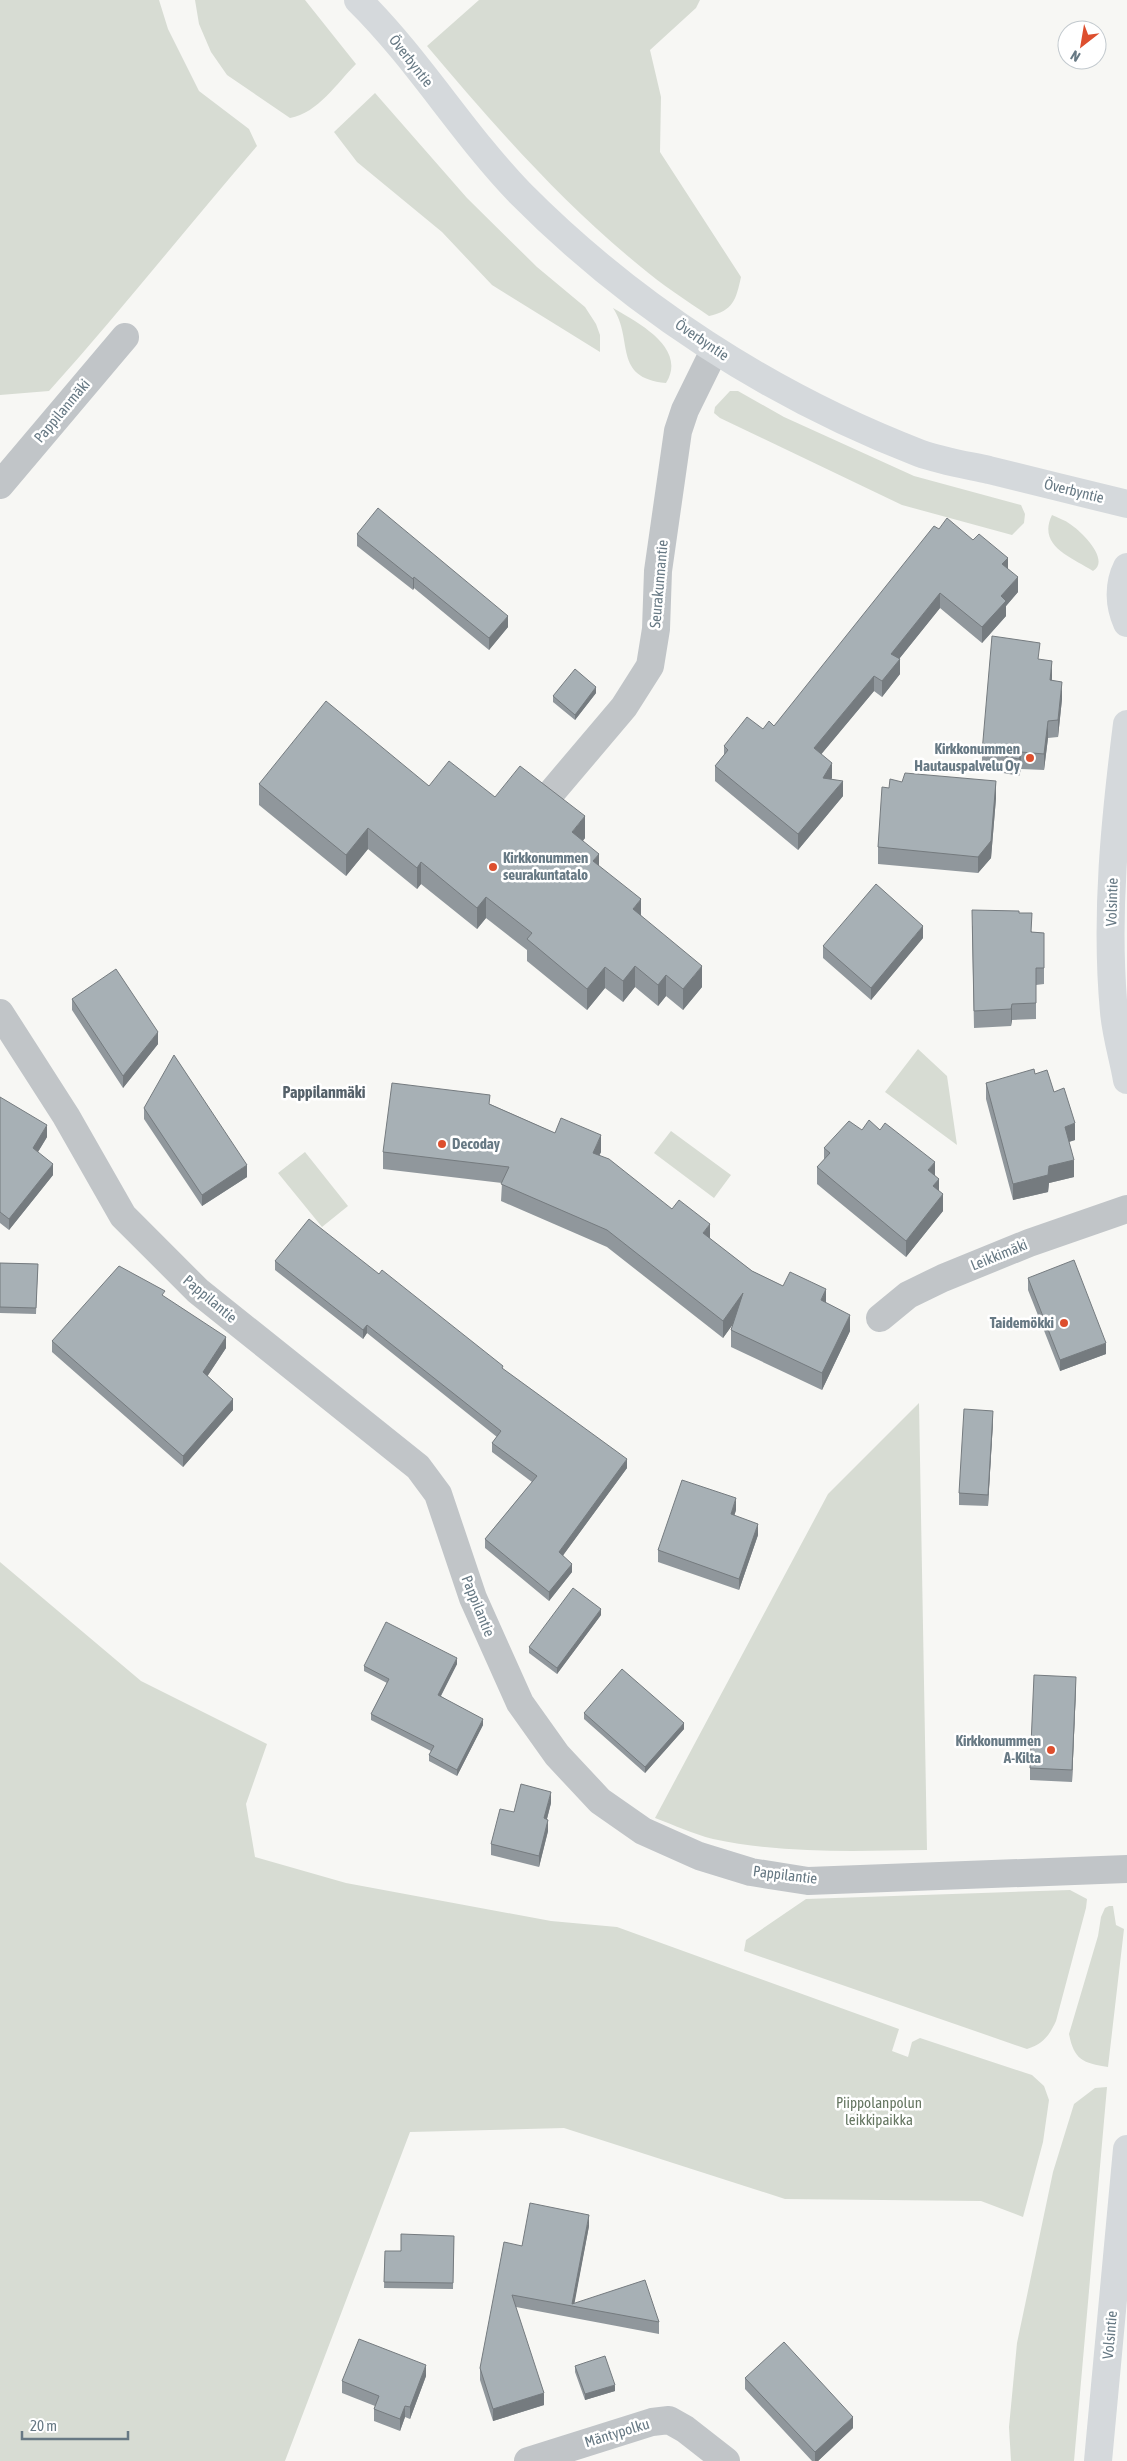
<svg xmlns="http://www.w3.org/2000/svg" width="1127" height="2461" font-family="'Asap Condensed',sans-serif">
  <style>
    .green { fill: #d7dcd3 }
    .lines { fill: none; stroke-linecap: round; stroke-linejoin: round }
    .street { stroke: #c1c5c8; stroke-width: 28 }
    .secondary { stroke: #d5d9dc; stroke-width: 28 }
    .wall { fill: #90979c }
    .shaded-wall { fill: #757b7f }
    .building { fill: #a7b0b5; stroke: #757b7f }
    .poi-dot { fill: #dd4f2e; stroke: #fff; stroke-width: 2 }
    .labels { text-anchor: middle; stroke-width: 5; stroke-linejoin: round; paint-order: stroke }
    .street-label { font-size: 15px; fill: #677984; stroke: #fff }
    .poi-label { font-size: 15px; font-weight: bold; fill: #677984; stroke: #fff; text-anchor: end }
    .park-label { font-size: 15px; fill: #667762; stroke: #fff }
    .neighbourhood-label { font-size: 16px; font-weight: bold; fill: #55616a; stroke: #fff }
  </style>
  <rect width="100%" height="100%" fill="#f7f7f4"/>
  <path class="green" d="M 0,0 L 159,0 L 168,29 L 199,91 L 249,129 L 257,146 C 187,227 121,311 49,391 L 0,395 Z
    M 195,0 L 305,0 L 356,64 C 337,83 318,113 290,118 L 227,75 L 211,52 L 199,24 Z
    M 479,0 L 700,0 L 696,8 L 650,50 L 661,97 L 660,152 L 741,277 C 736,300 733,311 709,316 C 686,300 662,285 641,267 C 561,202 493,124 427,46 Z
    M 375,93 L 467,198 L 537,267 L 585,307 L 596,324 L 600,335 L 600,352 L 492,285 L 442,232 L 357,162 L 334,132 Z
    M 613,308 C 637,322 688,348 666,383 C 612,378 634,339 613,308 Z
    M 730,391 L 738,391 L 784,417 L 914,476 L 1021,505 L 1025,514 L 1024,523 L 1012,535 L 902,505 L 720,418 L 714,413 L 715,407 Z
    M 1052,515 C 1058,518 1065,520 1070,524 C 1081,531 1111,560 1093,571 C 1071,557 1037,546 1052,515 Z
    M 918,1049 L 947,1076 L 957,1145 L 885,1092 Z
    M 671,1131 L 731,1175 L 714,1198 L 654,1153 Z
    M 305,1152 L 348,1206 L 322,1227 L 278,1173 Z
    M 919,1403 L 927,1850 C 855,1851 783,1854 713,1839 C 693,1834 674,1825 655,1818 L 828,1494 Z
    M 0,1562 L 141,1681 L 267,1744 L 246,1804 L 255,1857 L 346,1883 L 551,1921 L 617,1927 L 899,2029 L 892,2051 L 908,2057 L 912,2042 L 920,2038 L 1032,2075 L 1044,2086 L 1049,2100 L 1043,2142 L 1023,2217 L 981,2201 L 785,2199 L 564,2128 L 410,2132 L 285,2461 L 0,2461 Z
    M 1070,1890 L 1087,1899 L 1086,1908 L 1056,2021 C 1049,2036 1043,2044 1027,2049 L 744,1951 L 746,1940 L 806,1899 Z
    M 1109,1906 L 1113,1906 L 1116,1925 L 1124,1929 L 1108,2067 C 1083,2063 1074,2060 1069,2034 L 1098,1936 L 1101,1917 L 1105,1908 Z
    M 1107,2087 L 1074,2461 L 1011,2461 L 1009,2427 L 1017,2343 L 1053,2172 L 1074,2104 L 1095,2088 Z"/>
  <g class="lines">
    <path class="street" d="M 0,485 L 125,337
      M 552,792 L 624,707 L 650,666 L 656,629 L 658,571 L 678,431 L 685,410 L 714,351
      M 0,1013 L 66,1116 L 123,1216 L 198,1291 L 418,1467 L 438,1494 L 473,1598 L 520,1703 L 557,1755 L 600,1801 L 643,1831 L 699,1856 L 751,1872 L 808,1881 L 1127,1869
      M 880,1318 L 908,1295 L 943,1278 L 1029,1243 L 1127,1209
      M 528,2461 L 652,2422 L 669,2420 L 685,2429 L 726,2461"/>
    <path class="secondary" d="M 358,0 C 418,59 462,133 520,193 C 632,306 771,396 919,453 C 941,461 966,465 989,470 C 1035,481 1081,493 1127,504
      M 1127,567 C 1118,585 1119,605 1127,623
      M 1127,724 C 1115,819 1105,916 1114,1012 C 1116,1035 1123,1057 1127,1080
      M 1098,2461 L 1127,2149"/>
  </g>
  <path class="wall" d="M 939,529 L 1008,569 L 1018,592 L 1006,606 L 1006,616 L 982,643 L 940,608 L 899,659 L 900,674 L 882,697 L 874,691 L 821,754 L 832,778 L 831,779 L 843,796 L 798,850 L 715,781 L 715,766 L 724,755 L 724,746 L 763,729 L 774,726 Z
    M 357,534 L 508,627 L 489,650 L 414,588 L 413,590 L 357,546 Z
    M 1040,660 L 1052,677 L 1052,681 L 1062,699 L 1058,737 L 1048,738 L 1044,770 L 1021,769 L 1019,776 L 982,769 L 982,752 Z
    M 596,693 L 575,720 L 553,702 L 553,696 Z
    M 902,782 L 996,798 L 991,858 L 978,873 L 878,864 L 878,847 L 889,788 Z
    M 259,784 L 429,786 L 495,797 L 585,838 L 583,841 L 599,866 L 702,987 L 683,1010 L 666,996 L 658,1006 L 635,987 L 623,1002 L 605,988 L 587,1010 L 527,961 L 527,950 L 486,918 L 477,929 L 421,884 L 417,889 L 368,849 L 346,876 L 259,805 Z
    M 1019,913 L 1032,932 L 1044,933 L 1044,984 L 1036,985 L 1036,1019 L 1012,1020 L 1011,1026 L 974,1028 L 972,926 Z
    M 923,938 L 871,1000 L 823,958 L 823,946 Z
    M 72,999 L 158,1044 L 123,1088 L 72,1010 Z
    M 1035,1074 L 1054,1092 L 1075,1140 L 1069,1142 L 1074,1177 L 1049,1183 L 1048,1192 L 1013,1200 L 986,1099 L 986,1083 Z
    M 0,1097 L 47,1137 L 38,1152 L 53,1175 L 9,1230 L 0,1223 Z
    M 490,1104 L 555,1133 L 601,1152 L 599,1155 L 710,1239 L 752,1271 L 783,1286 L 826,1303 L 850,1331 L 822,1390 L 731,1347 L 731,1330 L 733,1324 L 723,1338 L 607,1247 L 501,1201 L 502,1183 L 383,1169 L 383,1152 Z
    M 144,1108 L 247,1177 L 202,1206 L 144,1119 Z
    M 862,1130 L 880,1130 L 935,1175 L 943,1211 L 906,1257 L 817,1184 L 817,1167 L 824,1160 L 824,1148 Z
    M 275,1261 L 379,1274 L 503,1369 L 627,1468 L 563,1555 L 572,1572 L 549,1601 L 485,1548 L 485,1539 L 532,1482 L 492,1452 L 492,1443 L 497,1437 L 367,1333 L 363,1339 L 275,1270 Z
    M 0,1263 L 38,1264 L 36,1314 L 0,1313 Z
    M 1028,1278 L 1106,1354 L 1060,1371 L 1028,1290 Z
    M 165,1297 L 226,1348 L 207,1376 L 233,1410 L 183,1467 L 52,1352 L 52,1341 Z
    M 993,1422 L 988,1506 L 959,1505 L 959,1493 Z
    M 736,1510 L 734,1516 L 758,1535 L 739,1590 L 658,1562 L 658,1550 Z
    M 601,1615 L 557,1674 L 529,1653 L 529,1647 Z
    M 457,1664 L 441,1696 L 483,1725 L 457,1776 L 429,1761 L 429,1755 L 431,1751 L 371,1720 L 371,1714 L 387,1683 L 364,1671 L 364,1666 Z
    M 1076,1688 L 1072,1782 L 1030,1780 L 1030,1768 Z
    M 584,1713 L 684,1729 L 645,1773 L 584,1719 Z
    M 551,1803 L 547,1819 L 548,1831 L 539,1867 L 491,1855 L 491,1844 L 514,1812 Z
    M 589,2226 L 574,2303 L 659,2322 L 659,2334 L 516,2307 L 544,2405 L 493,2421 L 480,2380 L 480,2368 L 522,2246 Z
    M 454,2236 L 453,2289 L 384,2288 L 385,2251 L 401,2251 Z
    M 575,2366 L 615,2391 L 585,2400 L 575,2372 Z
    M 426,2376 L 410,2419 L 405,2417 L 400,2431 L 374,2421 L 374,2409 L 375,2406 L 342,2393 L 342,2381 Z
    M 745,2378 L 853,2428 L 818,2461 L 812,2461 L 745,2389 Z"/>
  <path class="shaded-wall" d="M 1008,558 L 1008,573 L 1002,564 Z
    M 414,577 L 414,588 L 413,590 L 413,579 Z
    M 1018,577 L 1018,592 L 1006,606 L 1006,616 L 982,643 L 982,627 L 1001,596 Z
    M 940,593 L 940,608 L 891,669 L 891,654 Z
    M 508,616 L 508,627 L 489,650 L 489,638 Z
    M 900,659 L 900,674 L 882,697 L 882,681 Z
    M 1052,661 L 1052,677 L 1050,697 L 1050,680 Z
    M 874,676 L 874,691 L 814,763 L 814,748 Z
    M 1062,682 L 1062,699 L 1058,737 L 1058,720 Z
    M 596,687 L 596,693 L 575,720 L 575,715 Z
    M 1048,721 L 1048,738 L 1044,770 L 1044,754 Z
    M 1021,752 L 1021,769 L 1019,776 L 1019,759 Z
    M 832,763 L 832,778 L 823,793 L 823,778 Z
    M 843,781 L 843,796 L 798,850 L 798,834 Z
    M 996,781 L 996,798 L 991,858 L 978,873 L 978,857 Z
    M 585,816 L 585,838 L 572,853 L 572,832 Z
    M 368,828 L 368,849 L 346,876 L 346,855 Z
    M 599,854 L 599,875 L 593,861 Z
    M 421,862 L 421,884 L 417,889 L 417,868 Z
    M 486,897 L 486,918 L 477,929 L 477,908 Z
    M 641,899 L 641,920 L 633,909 Z
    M 923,926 L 923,938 L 871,1000 L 871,988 Z
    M 635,966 L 635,987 L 623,1002 L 623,981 Z
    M 702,966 L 702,987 L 683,1010 L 683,989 Z
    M 605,967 L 605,988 L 587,1010 L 587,989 Z
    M 666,975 L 666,996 L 658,1006 L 658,985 Z
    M 1012,1004 L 1012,1020 L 1011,1026 L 1011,1009 Z
    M 158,1032 L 158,1044 L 123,1088 L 123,1076 Z
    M 1075,1123 L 1075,1140 L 1065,1143 L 1065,1127 Z
    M 47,1125 L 47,1137 L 33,1160 L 33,1148 Z
    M 601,1135 L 601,1152 L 593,1169 L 593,1153 Z
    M 1074,1160 L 1074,1177 L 1049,1183 L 1048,1192 L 1013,1200 L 1013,1184 L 1049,1166 Z
    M 935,1162 L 935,1179 L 928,1170 Z
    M 53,1164 L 53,1175 L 9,1230 L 9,1219 Z
    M 247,1165 L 247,1177 L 202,1206 L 202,1195 Z
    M 939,1179 L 939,1195 L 933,1186 Z
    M 943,1194 L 943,1211 L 906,1257 L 906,1241 Z
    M 710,1224 L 710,1241 L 703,1233 Z
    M 826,1289 L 826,1306 L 821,1300 Z
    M 743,1293 L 743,1310 L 723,1338 L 723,1321 Z
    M 850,1315 L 850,1331 L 822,1390 L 822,1373 Z
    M 367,1325 L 367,1333 L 363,1339 L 363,1330 Z
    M 226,1337 L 226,1348 L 203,1383 L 203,1372 Z
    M 1106,1343 L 1106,1354 L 1060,1371 L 1060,1360 Z
    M 233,1399 L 233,1410 L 183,1467 L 183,1456 Z
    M 993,1411 L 993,1422 L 988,1506 L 988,1495 Z
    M 627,1459 L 627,1468 L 559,1561 L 559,1552 Z
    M 736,1498 L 736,1510 L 731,1526 L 731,1514 Z
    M 758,1524 L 758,1535 L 739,1590 L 739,1579 Z
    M 572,1564 L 572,1572 L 549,1601 L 549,1592 Z
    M 601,1609 L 601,1615 L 557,1674 L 557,1668 Z
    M 457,1658 L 457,1664 L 438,1701 L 438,1695 Z
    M 1076,1677 L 1076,1688 L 1072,1782 L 1072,1770 Z
    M 483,1719 L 483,1725 L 457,1776 L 457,1770 Z
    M 684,1723 L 684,1729 L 645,1773 L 645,1767 Z
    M 551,1792 L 551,1803 L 544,1830 L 544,1818 Z
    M 548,1820 L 548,1831 L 539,1867 L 539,1856 Z
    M 589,2215 L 589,2226 L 574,2306 L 572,2304 Z
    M 426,2365 L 426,2376 L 410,2419 L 410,2407 Z
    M 615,2385 L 615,2391 L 585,2400 L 585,2394 Z
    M 544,2393 L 544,2405 L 493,2421 L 493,2409 Z
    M 405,2406 L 405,2417 L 400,2431 L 400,2419 Z
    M 853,2417 L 853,2428 L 818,2461 L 815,2461 L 815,2452 Z"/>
  <path class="building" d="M 378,508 L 508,616 L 489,638 L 414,577 L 413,579 L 357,534 Z
    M 947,518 L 973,540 L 979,534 L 1008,558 L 1002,564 L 1018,577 L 1001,596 L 1006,601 L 982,627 L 940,593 L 891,654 L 900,659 L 882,681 L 874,676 L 814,748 L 832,763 L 823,778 L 843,781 L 798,834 L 715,766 L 728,750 L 724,746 L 747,717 L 763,729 L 769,721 L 774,726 L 934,526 L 939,529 Z
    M 992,636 L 1040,643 L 1038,659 L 1052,661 L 1050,680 L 1062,682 L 1058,720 L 1048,721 L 1044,754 L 1021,752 L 1019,759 L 982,752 Z
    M 575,669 L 596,687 L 575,715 L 553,696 Z
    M 326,701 L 429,786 L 449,761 L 495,797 L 520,766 L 585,816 L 572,832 L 599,854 L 593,861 L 641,899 L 633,909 L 702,966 L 683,989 L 666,975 L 658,985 L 635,966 L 623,981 L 605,967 L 587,989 L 527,939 L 532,933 L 486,897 L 477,908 L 421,862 L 417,868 L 368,828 L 346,855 L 259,784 Z
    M 905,773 L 996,781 L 991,841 L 978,857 L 878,847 L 882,787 L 889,788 L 890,779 L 902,782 Z
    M 876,884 L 923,926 L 871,988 L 823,946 Z
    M 972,910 L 1019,911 L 1019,913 L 1032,913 L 1031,932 L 1044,933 L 1044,968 L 1036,968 L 1036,1003 L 1012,1004 L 1011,1009 L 974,1011 Z
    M 116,969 L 158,1032 L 123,1076 L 72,999 Z
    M 174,1055 L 247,1165 L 202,1195 L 144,1108 Z
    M 1034,1069 L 1035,1074 L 1047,1070 L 1054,1092 L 1064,1088 L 1075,1123 L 1065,1127 L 1074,1160 L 1049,1166 L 1048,1175 L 1013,1184 L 986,1083 Z
    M 392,1083 L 490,1095 L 489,1104 L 555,1133 L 561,1118 L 601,1135 L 593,1153 L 609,1159 L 672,1209 L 679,1200 L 710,1224 L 703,1233 L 752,1271 L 783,1286 L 790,1272 L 826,1289 L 821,1300 L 850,1315 L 822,1373 L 731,1330 L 743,1293 L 723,1321 L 607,1230 L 501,1184 L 509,1167 L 383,1152 Z
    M 0,1097 L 47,1125 L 33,1148 L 53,1164 L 9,1219 L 0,1212 Z
    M 869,1120 L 880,1130 L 885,1123 L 935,1162 L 928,1170 L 939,1179 L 933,1186 L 943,1194 L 906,1241 L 817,1167 L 830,1153 L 824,1148 L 849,1121 L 862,1130 Z
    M 309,1219 L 379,1274 L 382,1270 L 503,1366 L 502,1368 L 627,1459 L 559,1552 L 572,1564 L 549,1592 L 485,1539 L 537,1476 L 492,1443 L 501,1431 L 367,1325 L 363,1330 L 275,1261 Z
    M 1074,1260 L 1106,1343 L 1060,1360 L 1028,1278 Z
    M 0,1263 L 38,1264 L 36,1308 L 0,1307 Z
    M 119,1266 L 165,1291 L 162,1295 L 226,1337 L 203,1372 L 233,1399 L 183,1456 L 52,1341 Z
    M 964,1409 L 993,1411 L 988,1495 L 959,1493 Z
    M 682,1480 L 736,1498 L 731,1514 L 758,1524 L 739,1579 L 658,1550 Z
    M 573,1588 L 601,1609 L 557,1668 L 529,1647 Z
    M 386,1622 L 457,1658 L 438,1695 L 483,1719 L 457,1770 L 429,1755 L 434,1746 L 371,1714 L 389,1679 L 364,1666 Z
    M 622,1669 L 684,1723 L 645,1767 L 584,1713 Z
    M 1034,1675 L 1076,1677 L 1072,1770 L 1030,1768 Z
    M 521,1784 L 551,1792 L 544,1818 L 548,1820 L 539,1856 L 491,1844 L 500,1809 L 514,1812 Z
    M 530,2203 L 589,2215 L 572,2304 L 645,2280 L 659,2322 L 512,2295 L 544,2393 L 493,2409 L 480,2368 L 504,2242 L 522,2246 Z
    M 401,2234 L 454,2236 L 453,2283 L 384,2282 L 385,2251 L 401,2251 Z
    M 359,2339 L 426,2365 L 410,2407 L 405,2406 L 400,2419 L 374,2409 L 379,2396 L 342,2381 Z
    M 784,2342 L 853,2417 L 815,2452 L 745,2378 Z
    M 605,2356 L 615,2385 L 585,2394 L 575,2366 Z"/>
  <g class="poi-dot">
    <circle cx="1030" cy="758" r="5"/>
    <circle cx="493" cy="867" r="5"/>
    <circle cx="442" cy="1144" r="5"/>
    <circle cx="1064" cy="1323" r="5"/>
    <circle cx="1051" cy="1750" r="5"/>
  </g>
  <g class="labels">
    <g class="street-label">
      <text transform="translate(411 61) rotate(52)" y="5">Överbyntie</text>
      <text transform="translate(702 340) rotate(34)" y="5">Överbyntie</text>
      <text transform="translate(62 411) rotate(-50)" y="5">Pappilanmäki</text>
      <text transform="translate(1074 491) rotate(14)" y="5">Överbyntie</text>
      <text transform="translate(659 584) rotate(-85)" y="5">Seurakunnantie</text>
      <text transform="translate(1112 902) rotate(-88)" y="5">Volsintie</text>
      <text transform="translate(999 1255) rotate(-22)" y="5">Leikkimäki</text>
      <text transform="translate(210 1299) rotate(40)" y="5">Pappilantie</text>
      <text transform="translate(478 1606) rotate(68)" y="5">Pappilantie</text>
      <text transform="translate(785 1875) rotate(7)" y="5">Pappilantie</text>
      <text transform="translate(1110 2335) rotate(-85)" y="5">Volsintie</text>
      <text transform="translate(617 2433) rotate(-17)" y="5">Mäntypolku</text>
    </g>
    <g class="poi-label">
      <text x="1020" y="754">Kirkkonummen<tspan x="1020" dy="17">Hautauspalvelu Oy</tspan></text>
      <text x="503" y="863" text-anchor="start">Kirkkonummen<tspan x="503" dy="17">seurakuntatalo</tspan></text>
      <text x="452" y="1149" text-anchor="start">Decoday</text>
      <text x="1054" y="1328">Taidemökki</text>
      <text x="1041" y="1746">Kirkkonummen<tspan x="1041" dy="17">A-Kilta</tspan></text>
    </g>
    <g class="park-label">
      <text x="879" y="2108">Piippolanpolun<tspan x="879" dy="17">leikkipaikka</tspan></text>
    </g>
    <g class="neighbourhood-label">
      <text x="324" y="1098">Pappilanmäki</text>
    </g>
  </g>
  <g transform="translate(1082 45) rotate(211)"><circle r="24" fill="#ffffff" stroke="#c2c9ce"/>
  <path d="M0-4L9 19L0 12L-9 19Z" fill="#dd4f2e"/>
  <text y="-8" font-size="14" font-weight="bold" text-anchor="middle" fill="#677984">N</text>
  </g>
  <path d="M22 2431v8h106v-8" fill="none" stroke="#677984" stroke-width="2.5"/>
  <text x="30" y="2431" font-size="15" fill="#677984" stroke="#ffffff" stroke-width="4" paint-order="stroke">20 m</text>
</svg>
